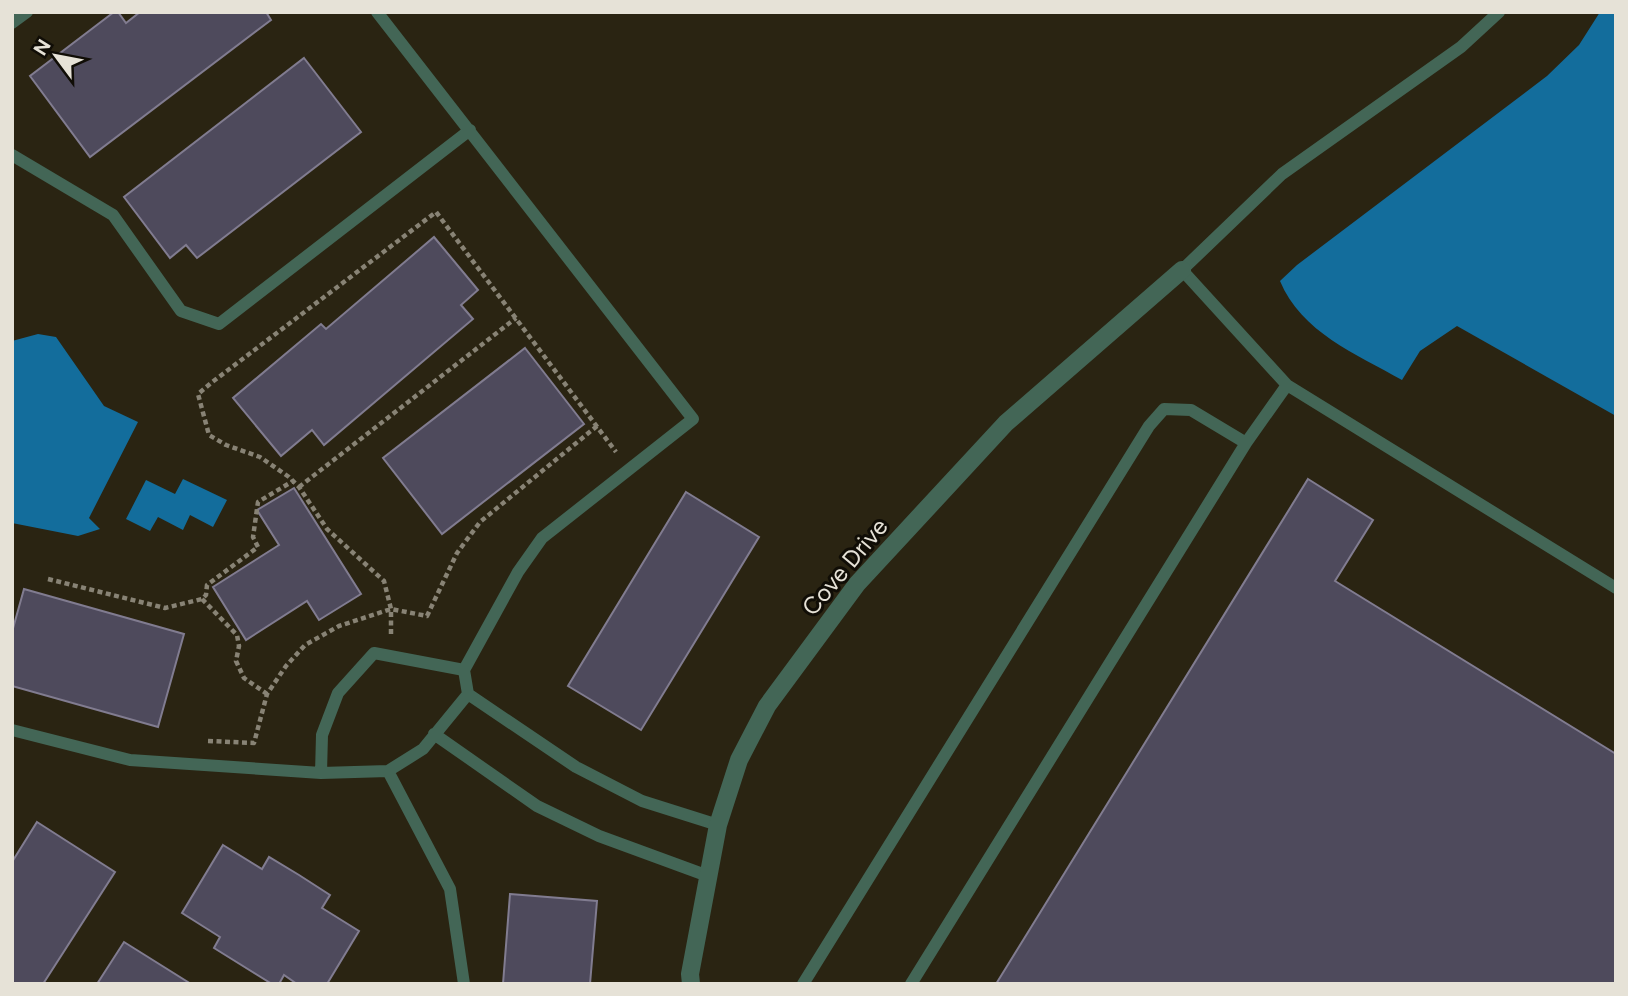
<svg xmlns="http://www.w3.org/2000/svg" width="1628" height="996" font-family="Figtree,sans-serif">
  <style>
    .water { fill: #136d9c }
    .building { fill: #4e4a5c; stroke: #817c90; stroke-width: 2 }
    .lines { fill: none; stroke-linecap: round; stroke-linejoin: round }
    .path { stroke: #888375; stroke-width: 4.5; stroke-dasharray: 5 3.5; stroke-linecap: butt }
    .lane { stroke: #436656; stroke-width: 12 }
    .street { stroke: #436656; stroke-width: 18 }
    .labels { text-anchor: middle; stroke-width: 6; stroke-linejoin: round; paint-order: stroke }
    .street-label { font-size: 24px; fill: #e6e2d7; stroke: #100d06 }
  </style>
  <rect width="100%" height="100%" fill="#2a2412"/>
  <path class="water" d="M 1600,12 L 1616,12 L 1616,416 L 1457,326 L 1420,351 L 1402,380 C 1356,354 1301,332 1280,281 L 1297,265 L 1547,76 L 1579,45 Z
    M 38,334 L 56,337 L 104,406 L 138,422 L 89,518 L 100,529 L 78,536 L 12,523 L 12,341 Z
    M 183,479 L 227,500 L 213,527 L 190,515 L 183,530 L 158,517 L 150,531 L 126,519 L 146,480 L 175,494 Z"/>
  <path class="building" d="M 114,12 L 118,12 L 126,23 L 140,12 L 266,12 L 271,20 L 90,157 L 30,76 Z
    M 304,58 L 361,132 L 197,258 L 186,245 L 170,258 L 124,197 Z
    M 434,237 L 478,290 L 461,305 L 473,319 L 324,445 L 312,430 L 281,456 L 233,398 L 321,324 L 326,329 Z
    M 525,348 L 584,424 L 442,534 L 383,458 Z
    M 1308,479 L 1373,520 L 1335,581 L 1616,754 L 1616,984 L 996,984 Z
    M 294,488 L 361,594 L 319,620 L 307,601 L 246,640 L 213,587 L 279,545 L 257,510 Z
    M 686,492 L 759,537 L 641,730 L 568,686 Z
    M 24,589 L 184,634 L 158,727 L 12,686 L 12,632 Z
    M 37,822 L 115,872 L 43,984 L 12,984 L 12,862 Z
    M 223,845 L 262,869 L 269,857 L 299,875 L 330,895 L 322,908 L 359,931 L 327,984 L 297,984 L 284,975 L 279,984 L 272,984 L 214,948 L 220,937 L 182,913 Z
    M 510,894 L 597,901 L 590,984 L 503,984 Z
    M 124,942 L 191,984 L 97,984 Z"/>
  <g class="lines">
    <path class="path" d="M 299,487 L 516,318
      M 48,579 L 165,608 L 202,599 L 206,595 L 207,585 L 258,547 L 253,537 L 258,502 L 293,481
      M 202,599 L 237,635 L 239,646 L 236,661 L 244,678 L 267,694
      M 391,634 L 391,609 L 384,581 L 327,529 L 299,487 L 289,477 L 260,457 L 226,445 L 209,435 L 198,394 L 211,383 L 436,212 L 616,452
      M 208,741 L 254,743 L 267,694 L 286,666 L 305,645 L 339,626 L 391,609 L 427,616 L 457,553 L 480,522 L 597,426"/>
    <path class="lane" d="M 1499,12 L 1461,47 L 1282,174 L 1182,270 L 1287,385 L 1616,588
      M 12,23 L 27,12
      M 12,155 L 113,215 L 181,311 L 219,324 L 470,130
      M 468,694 L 576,767 L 642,801 L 718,825
      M 12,730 L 130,760 L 321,773 L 388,771 L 423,749 L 468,694 L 464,670 L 518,572 L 542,538 L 693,419 L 377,12
      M 434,734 L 537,806 L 599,836 L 708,876
      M 388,771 L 450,889 L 464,984
      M 321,773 L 322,735 L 338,693 L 374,653 L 464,670
      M 803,984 L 1149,426 L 1164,409 L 1191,410 L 1246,443 L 1287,385
      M 911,984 L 1246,443"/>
    <path class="street" d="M 691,984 L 690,974 L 718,825 L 739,760 L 767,706 L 857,584 L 1006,423 L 1182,270"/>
  </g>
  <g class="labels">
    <g class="street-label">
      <text transform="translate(845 567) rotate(-50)" y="8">Cove Drive</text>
    </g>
  </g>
  <rect width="1628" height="996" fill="none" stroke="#e6e2d7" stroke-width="28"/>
  <g transform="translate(56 56) rotate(302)" stroke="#100d06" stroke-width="5" paint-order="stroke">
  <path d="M0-5L12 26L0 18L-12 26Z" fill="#e6e2d7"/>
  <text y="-10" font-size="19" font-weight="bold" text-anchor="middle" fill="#e6e2d7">N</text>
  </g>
</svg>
